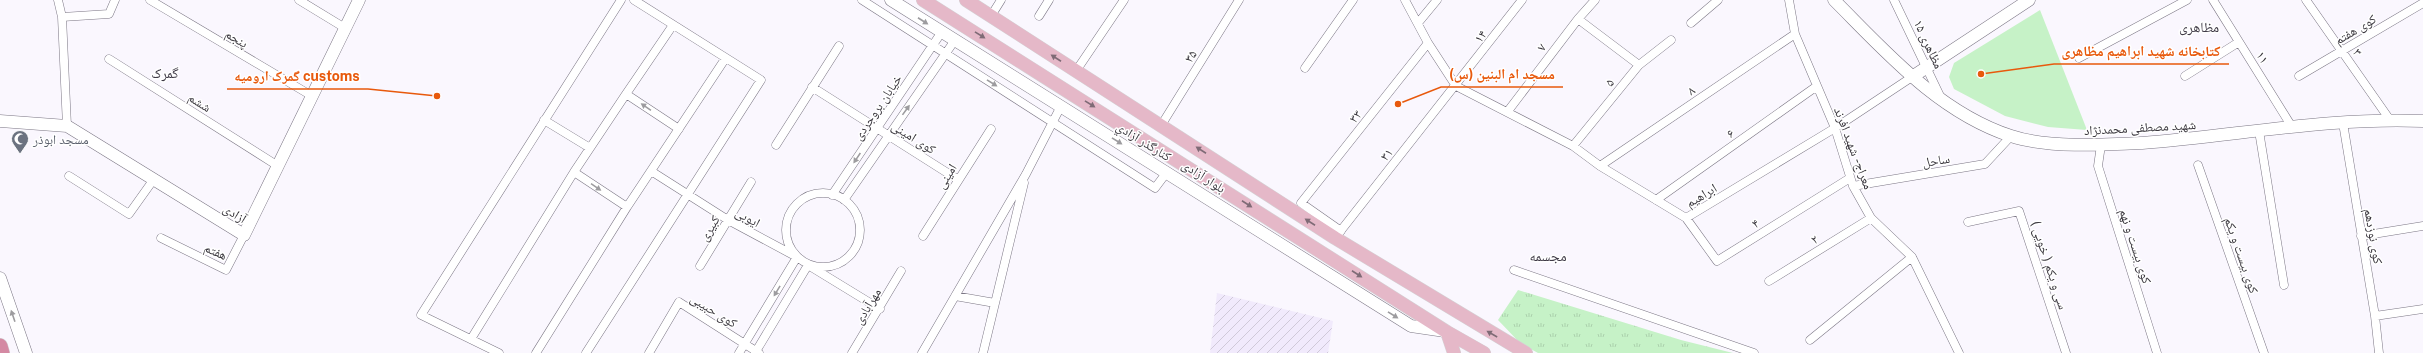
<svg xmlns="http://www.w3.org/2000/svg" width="2423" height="353" font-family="'Public Sans','Noto Naskh Arabic',sans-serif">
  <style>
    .industrial { fill: url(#industrial-furrows) }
    .grass { fill: url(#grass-tufts) }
    .park { fill: #c6f2c7 }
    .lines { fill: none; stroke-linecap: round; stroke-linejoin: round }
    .street-casing { stroke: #7b7684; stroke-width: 9 }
    .secondary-casing { stroke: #7b7684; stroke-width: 13 }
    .primary-casing { stroke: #d4d3d5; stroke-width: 14 }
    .highway-casing { stroke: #d4d3d5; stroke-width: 16 }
    .street { stroke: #fff; stroke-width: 8 }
    .secondary { stroke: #fff; stroke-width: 12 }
    .primary { stroke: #e5b8c8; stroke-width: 13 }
    .highway { stroke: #d489a3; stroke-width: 15 }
    .oneway { fill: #9d9c9f }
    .oneway2 { fill: #7f6b76 }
    .labels { text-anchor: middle; stroke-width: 3; stroke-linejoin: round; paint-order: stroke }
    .street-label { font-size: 13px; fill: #3b383f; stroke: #fff }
    .worship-label { font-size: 13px; fill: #5b616d; stroke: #fff; text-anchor: start }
    .neighbourhood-label { font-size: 14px; fill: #3f3a46; stroke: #fff }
    .leader { fill: none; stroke: #e8590c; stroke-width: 1.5 }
    .callout-dot { fill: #e8590c; stroke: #fff; stroke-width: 1.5 }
    .callout-label { font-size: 14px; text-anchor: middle; font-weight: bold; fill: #e8590c; stroke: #fff; stroke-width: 3; stroke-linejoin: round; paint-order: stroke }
  </style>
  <defs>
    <pattern id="industrial-furrows" width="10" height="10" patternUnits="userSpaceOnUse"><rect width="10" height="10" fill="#f1eafc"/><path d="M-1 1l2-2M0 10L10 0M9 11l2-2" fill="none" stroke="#d0c9d9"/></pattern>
    <pattern id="grass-tufts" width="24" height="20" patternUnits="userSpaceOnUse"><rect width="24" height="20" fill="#c6f2c7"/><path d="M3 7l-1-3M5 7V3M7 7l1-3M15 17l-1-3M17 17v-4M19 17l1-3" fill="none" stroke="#abd0ac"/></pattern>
  </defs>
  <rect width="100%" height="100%" fill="#faf7fe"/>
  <path class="industrial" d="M 1217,293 L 1333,321 L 1328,353 L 1210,353 Z"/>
  <path class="grass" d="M 1518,290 L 1681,340 L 1733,353 L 1538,353 L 1520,343 L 1498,320 Z"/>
  <path class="park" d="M 2040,10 L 2087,130 L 2048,127 L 2005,116 L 1954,89 L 1949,77 L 1954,63 Z"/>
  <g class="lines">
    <defs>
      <path id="street" d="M 58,0 L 62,17 L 67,126
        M 150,0 L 312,96
        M 299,0 L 345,28
        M 862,0 L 1155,188 L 1167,172
        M 1405,0 L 1428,43 L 1456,86
        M 1789,0 L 1795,34 L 1835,128 L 1853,186 L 1871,218 L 1912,257 L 1959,353
        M 1894,0 L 1940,96
        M 2213,0 L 2292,127
        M 2306,0 L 2390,120
        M 991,16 L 1001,0
        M 1039,16 L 1049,0
        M 62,17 L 109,14 L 115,0
        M 1578,19 L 1639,65
        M 1418,23 L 1437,0
        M 1691,23 L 1718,0
        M 2079,58 L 2187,0
        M 109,59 L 278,166
        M 1305,68 L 1353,0
        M 1076,71 L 1124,0
        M 2185,76 L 2239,42
        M 2299,76 L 2423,3
        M 1456,86 L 1573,146 L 1600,166 L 1686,218 L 1717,261 L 1850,178
        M 812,87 L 957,179
        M 626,94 L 673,25
        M 1508,111 L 1578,19 L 1595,0
        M 544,120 L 590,148
        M 2343,123 L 2375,316 L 2379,353
        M 1162,124 L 1239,0
        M 679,129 L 626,94 L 574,172 L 627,207 L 725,59
        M 2259,131 L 2284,285
        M 776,145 L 839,46
        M 2101,145 L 2098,166 L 2157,353
        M 1573,146 L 1639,65 L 1671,40
        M 2198,165 L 2264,353
        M 1600,166 L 1795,34
        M 651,171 L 728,220 L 797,257 L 739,353
        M 69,176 L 129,214 L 154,179
        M 1853,186 L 1985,164 L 2011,136
        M786 230a37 37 0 1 1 74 0a37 37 0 1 1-74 0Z
        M 832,195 L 941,33
        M 844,200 L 955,40
        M 1656,200 L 1817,86
        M 1686,218 L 1835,128 L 1912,77
        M 1968,222 L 2019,211 L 2066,353
        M 1341,231 L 1301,203 L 1428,43
        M 923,236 L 991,129
        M 2361,236 L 2423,226
        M 161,238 L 226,270 L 244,235
        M 1335,238 L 1522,0
        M 700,266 L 751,182
        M 1514,270 L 1754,353
        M 1769,281 L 1871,218
        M 955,296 L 995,303
        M 2375,316 L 2423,309
        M 471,339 L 574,172
        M 1810,340 L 1912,257
        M 499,353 L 421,315 L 621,0
        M 536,353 L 627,207
        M 586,353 L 761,80 L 634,0
        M 649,353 L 679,302 L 759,353
        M 755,353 L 808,265 L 880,309
        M 852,353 L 901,271
        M 922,353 L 1026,174 L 1061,106
        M 983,353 L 1024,183"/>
      <path id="secondary" d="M 891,0 L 1411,326 L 1445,331
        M 1834,0 C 1886,52 1938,112 2011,136 C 2047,148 2103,145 2142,143 C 2235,136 2329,117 2423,121
        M 1912,77 L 2029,0
        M 0,121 L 67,126 L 244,235 L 359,0
        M 0,278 L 26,353"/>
      <path id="primary" d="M 923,0 L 1447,332 L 1484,353
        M 966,0 L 1335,238 L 1526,353
        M 1447,332 L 1454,353"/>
      <path id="highway" d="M 0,346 L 2,353"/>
    </defs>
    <use href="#street" class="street-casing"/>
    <use href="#secondary" class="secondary-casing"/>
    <use href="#primary" class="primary-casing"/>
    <use href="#highway" class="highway-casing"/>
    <use href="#street" class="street"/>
    <use href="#secondary" class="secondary"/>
    <use href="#primary" class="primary"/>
    <use href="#highway" class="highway"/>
  </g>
  <defs><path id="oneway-solid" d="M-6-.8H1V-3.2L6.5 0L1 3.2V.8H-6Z"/></defs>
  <g class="oneway">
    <use href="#oneway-solid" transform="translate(923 21) rotate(33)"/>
    <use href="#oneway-solid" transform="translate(992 83) rotate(32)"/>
    <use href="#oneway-solid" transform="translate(646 107) rotate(-146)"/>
    <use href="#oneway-solid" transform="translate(906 110) rotate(-54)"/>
    <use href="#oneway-solid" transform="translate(1117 141) rotate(32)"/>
    <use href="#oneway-solid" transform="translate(857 158) rotate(124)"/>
    <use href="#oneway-solid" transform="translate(596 187) rotate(34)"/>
    <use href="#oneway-solid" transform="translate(777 291) rotate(121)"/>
    <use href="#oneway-solid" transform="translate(1393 315) rotate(32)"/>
    <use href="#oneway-solid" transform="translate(13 316) rotate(-109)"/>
  </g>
  <g class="oneway2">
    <use href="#oneway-solid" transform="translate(980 35) rotate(32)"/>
    <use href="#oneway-solid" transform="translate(1056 58) rotate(-147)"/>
    <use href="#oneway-solid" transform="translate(1090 104) rotate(32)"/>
    <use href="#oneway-solid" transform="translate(1201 150) rotate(-147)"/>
    <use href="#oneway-solid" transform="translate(1247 204) rotate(33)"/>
    <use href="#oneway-solid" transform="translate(1310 222) rotate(-147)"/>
    <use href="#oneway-solid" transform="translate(1357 274) rotate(33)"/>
    <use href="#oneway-solid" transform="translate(1492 334) rotate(-150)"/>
  </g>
  <defs>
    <symbol id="mosque-pin" viewBox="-11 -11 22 30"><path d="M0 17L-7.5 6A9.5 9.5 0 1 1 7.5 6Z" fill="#6b7280" stroke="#fff"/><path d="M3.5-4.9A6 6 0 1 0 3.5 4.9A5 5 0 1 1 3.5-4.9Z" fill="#fff"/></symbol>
  </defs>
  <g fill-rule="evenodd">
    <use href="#mosque-pin" x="10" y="129" width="20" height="27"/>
  </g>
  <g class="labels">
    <g class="street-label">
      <text transform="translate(2355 29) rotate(-31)" y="5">کوی هفتم</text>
      <text transform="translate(1480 36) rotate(-53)" y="5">۱۴</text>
      <text transform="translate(237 38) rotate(31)" y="5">پنجم</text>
      <text transform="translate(1929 44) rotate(65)" y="5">۱۵ مظاهری</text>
      <text transform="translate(1541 47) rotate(-53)" y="5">۷</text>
      <text transform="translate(2358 52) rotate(56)" y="5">۳</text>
      <text transform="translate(1190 56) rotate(-58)" y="5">۳۵</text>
      <text transform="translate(2263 57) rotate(58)" y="5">۱۱</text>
      <text transform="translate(1609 82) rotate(-50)" y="5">۵</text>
      <text transform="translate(1691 90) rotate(-34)" y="5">۸</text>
      <text transform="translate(200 102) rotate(32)" y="5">ششم</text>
      <text transform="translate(877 107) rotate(-56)" y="5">خیابان بروجردی</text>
      <text transform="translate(1355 116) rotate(-52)" y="5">۳۳</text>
      <text transform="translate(2140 127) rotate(-3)" y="5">شهید مصطفی محمدنژاد</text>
      <text transform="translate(1730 133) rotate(-35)" y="5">۶</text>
      <text transform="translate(914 137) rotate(32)" y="5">کوی امینی</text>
      <text transform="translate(1144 141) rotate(32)" y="5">کنارگذر آزادي</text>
      <text transform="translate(1854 148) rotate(69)" y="5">معراج - شهید افرند</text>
      <text transform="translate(1386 154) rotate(-51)" y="5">۳۱</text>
      <text transform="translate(1936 160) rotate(-9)" y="5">ساحل</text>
      <text transform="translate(946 176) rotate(-58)" y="5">امینی</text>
      <text transform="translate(1204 176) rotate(33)" y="5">بلوار آزادی</text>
      <text transform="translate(1701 195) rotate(-31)" y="5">ابراهیم</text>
      <text transform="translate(235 213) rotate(32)" y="5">آزادی</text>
      <text transform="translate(748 217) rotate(29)" y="5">ایوبی</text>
      <text transform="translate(1755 223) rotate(-32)" y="5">۴</text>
      <text transform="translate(709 228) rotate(-59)" y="5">کبیری</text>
      <text transform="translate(2374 236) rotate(80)" y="5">کوی نوزدهم</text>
      <text transform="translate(1814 239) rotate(-32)" y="5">۲</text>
      <text transform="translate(2136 246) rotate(72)" y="5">کوی بیست و نهم</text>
      <text transform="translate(216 251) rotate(24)" y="5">هفتم</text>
      <text transform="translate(2242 255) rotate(71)" y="5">کوی بیست و یکم</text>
      <text transform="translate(2050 265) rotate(72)" y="5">سی و یکم ( خویی )</text>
      <text transform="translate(867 306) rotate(-59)" y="5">مهرآبادی</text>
      <text transform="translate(714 310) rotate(32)" y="5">کوی حبیبی</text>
    </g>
    <g class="worship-label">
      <text x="33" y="144">مسجد ابوذر</text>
    </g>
    <g class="neighbourhood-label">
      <text x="2199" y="32">مظاهری</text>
      <text x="165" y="78">گمرک</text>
      <text x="1548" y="261">مجسمه</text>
    </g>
  </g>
  <path class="leader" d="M1981 74L2054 64H2229M1398 104L1441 87H1563M437 96L368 89H227"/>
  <g class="callout-dot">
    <circle cx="1981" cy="74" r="4"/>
    <circle cx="1398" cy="104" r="4"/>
    <circle cx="437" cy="96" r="4"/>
  </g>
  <g class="callout-label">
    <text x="2141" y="56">کتابخانه شهید ابراهیم مظاهری</text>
    <text x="1502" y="79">مسجد ام البنین (س)</text>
    <text x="297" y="81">گمرک ارومیه customs</text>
  </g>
</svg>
